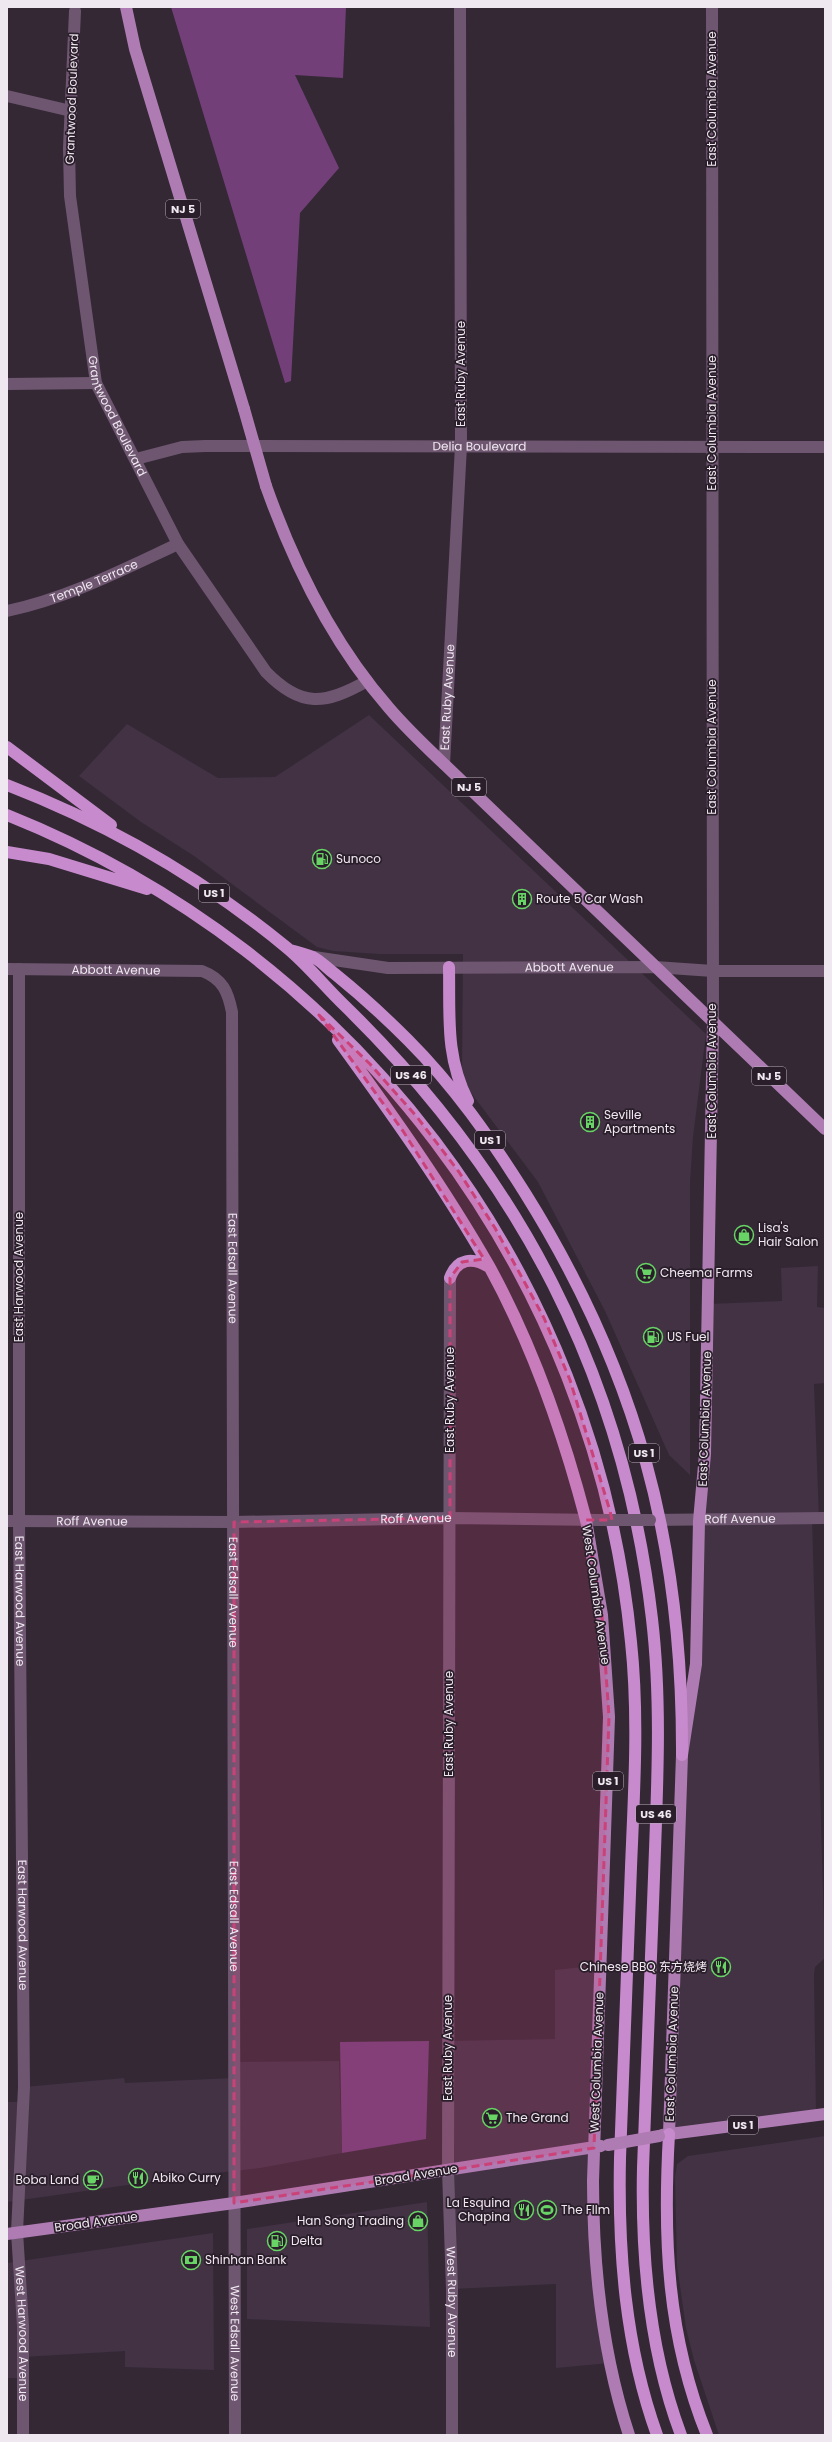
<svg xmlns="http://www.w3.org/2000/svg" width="832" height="2442" font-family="Poppins,'Noto Sans SC',sans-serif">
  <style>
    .built { fill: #423244 }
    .green { fill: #723f78 }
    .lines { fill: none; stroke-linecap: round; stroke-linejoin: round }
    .minor { stroke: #6e5670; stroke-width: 12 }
    .major { stroke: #ae7cb3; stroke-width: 12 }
    .highway { stroke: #c78bcd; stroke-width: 12 }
    .minor-bridge { stroke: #6e5670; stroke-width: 12 }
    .major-bridge { stroke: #ae7cb3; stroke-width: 12 }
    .marked { fill: #cb4279; fill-opacity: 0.2; stroke: #cb4279; stroke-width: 3; stroke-dasharray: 8 5; stroke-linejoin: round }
    .labels { text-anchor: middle; stroke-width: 3.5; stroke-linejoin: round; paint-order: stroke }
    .shield { fill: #2a1e2b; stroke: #b5abb6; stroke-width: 1 }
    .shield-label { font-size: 11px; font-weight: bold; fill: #f0e8f1 }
    .street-label { font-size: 12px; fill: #f0e8f1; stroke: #2a1e2b }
    .poi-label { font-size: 12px; fill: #f0e8f1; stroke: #2a1e2b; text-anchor: start }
  </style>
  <rect width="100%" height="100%" fill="#342835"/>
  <path class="built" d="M 369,715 L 706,1034 L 693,1137 L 690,1182 L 690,1475 L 669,1455 L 605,1311 L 538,1182 L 466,1086 L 462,1071 L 463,954 L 379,954 L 333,951 L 317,947 L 194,856 L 141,822 L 79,776 L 127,724 L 218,778 L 275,777 Z
    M 818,1266 L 817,1307 L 825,1308 L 825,1383 L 814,1384 L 819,1518 L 812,1518 L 825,1958 L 815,1967 L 814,1975 L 816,2115 L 669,2134 L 682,1755 L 696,1664 L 708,1304 L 782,1301 L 781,1268 Z
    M 601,1965 L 593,2181 L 610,2363 L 556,2368 L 556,2284 L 452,2289 L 449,2041 L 555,2039 L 555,1970 Z
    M 339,2061 L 342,2153 L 260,2168 L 206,2174 L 7,2202 L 7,2102 L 24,2102 L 24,2087 L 124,2078 L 125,2083 L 233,2078 L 233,2062 Z
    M 825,2136 L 825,2435 L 719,2435 L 694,2360 L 686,2328 L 677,2265 L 675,2177 L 677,2164 L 688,2156 Z
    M 427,2202 L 430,2327 L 247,2319 L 247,2229 Z
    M 213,2233 L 214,2370 L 125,2367 L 125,2351 L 23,2357 L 23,2378 L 7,2378 L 7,2263 Z"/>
  <path class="green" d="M 171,7 L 346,7 L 343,78 L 295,75 L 339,168 L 300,213 L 291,381 L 285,383 Z
    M 429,2041 L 426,2139 L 342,2153 L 340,2042 Z"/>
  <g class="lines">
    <g class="minor">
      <path d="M 712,7 L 713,1023"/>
      <path id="s1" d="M 75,11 L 69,148 L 70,196 L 96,383 L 178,544 L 266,672 C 301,708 325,705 367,681"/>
      <path d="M 7,96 L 71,111"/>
      <path d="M 7,384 L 96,383"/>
      <path id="s2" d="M 136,459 L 182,447 L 205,446 L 825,447"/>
      <path id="s3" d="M 7,611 C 68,598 122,570 178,544"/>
      <path id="s4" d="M 444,764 L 461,446 L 460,7"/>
      <path id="s5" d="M 314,957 L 388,968 L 655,967 L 713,971 L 825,971"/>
      <path id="s6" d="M 7,969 L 202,971 C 223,979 228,992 232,1012 L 235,2435"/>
      <path id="s7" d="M 19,969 L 19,1521 L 24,2087 L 17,2232 L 23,2326 L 23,2435"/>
      <path id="s8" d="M 450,1278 L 448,2170 L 452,2289 L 452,2435"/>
      <path id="s9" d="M 650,1520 L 825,1518"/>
      <path id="s10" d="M 7,1521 L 234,1522 L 450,1518 L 599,1520"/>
    </g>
    <path class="major" d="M 126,7 L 135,49 L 244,409
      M 266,486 C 294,565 333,644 389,708 C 406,728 425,746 444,764 L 825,1129
      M 586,1520 L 602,1615 L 609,1717 L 593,2181 C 593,2267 602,2353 629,2435
      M 669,2134 L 682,1755 L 696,1664 L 699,1521 L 705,1454 L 713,1023
      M 662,2135 L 825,2114
      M 7,2234 L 234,2203 L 601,2146"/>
    <path class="highway" d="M 7,747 L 111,825
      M 7,785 C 108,824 202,878 286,947 C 308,965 325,987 345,1006 C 519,1176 624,1376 652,1619 C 662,1704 657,1791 654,1877 C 650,1974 646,2071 643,2168 C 641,2258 649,2350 681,2435
      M 7,815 C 352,953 595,1271 631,1642 C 639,1717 634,1792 631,1867 C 627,1964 624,2061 620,2158 C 618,2251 625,2346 657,2435
      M 7,852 L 49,859 L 147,889
      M 290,950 C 298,952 306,954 313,957 C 321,961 328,969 335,974 C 361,995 385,1017 408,1040 C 454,1086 491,1139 525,1193 C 637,1372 683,1544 682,1755
      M 449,967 C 450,1015 445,1056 468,1101
      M 338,1040 C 391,1113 444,1187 489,1266 C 533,1346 563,1432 586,1520
      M 450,1278 C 457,1258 473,1257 489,1267
      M 669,2134 C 663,2239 667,2336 707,2435"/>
    <path class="minor-bridge" d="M 599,1520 L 650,1520"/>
    <path class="major-bridge" d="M 244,409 L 266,486
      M 608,2145 L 659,2136"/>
  </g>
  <path class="marked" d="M 319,1015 L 370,1064 L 417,1117 L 459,1172 L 495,1228 L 544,1318 L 570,1380 L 610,1511 L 612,1520 L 586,1520 L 602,1615 L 609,1717 L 594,2148 L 234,2203 L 234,1522 L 450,1518 L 450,1278 L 462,1262 L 484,1259 L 403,1131 Z"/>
  <defs>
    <symbol id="fuel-ring" viewBox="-11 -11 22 22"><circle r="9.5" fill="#2a1e2b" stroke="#67d465" stroke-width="1.5"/><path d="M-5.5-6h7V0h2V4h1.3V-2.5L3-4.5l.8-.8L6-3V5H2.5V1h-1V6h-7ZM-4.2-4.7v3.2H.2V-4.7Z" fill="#67d465"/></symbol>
    <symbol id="building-ring" viewBox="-11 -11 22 22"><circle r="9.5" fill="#2a1e2b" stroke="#67d465" stroke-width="1.5"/><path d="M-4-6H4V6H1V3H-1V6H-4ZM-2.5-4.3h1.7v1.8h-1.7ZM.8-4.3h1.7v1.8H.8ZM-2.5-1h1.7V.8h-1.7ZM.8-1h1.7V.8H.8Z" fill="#67d465"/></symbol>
    <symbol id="shop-ring" viewBox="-11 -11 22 22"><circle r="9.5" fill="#2a1e2b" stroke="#67d465" stroke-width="1.5"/><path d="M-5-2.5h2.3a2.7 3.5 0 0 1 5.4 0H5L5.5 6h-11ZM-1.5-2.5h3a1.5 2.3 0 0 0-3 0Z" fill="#67d465"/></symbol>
    <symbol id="supermarket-ring" viewBox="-11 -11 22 22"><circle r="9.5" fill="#2a1e2b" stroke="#67d465" stroke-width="1.5"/><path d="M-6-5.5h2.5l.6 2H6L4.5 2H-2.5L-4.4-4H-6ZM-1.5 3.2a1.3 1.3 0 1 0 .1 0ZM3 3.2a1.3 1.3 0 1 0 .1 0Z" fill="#67d465"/></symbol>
    <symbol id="restaurant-ring" viewBox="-11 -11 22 22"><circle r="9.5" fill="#2a1e2b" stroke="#67d465" stroke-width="1.5"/><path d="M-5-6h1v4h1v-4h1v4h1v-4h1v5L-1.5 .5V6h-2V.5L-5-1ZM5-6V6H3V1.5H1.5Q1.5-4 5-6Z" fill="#67d465"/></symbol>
    <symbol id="cafe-ring" viewBox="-11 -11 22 22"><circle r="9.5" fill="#2a1e2b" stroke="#67d465" stroke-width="1.5"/><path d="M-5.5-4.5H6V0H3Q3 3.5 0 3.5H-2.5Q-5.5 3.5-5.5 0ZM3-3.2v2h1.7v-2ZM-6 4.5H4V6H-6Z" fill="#67d465"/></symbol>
    <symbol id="stadium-ring" viewBox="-11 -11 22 22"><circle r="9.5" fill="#2a1e2b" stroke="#67d465" stroke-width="1.5"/><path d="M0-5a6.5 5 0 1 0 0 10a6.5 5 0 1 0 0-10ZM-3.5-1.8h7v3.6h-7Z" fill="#67d465"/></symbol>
    <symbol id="bank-ring" viewBox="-11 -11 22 22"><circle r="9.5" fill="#2a1e2b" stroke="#67d465" stroke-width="1.5"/><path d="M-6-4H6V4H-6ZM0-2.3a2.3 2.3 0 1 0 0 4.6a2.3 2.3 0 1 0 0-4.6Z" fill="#67d465"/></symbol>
  </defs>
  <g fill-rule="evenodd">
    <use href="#fuel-ring" x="311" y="848" width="22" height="22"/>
    <use href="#building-ring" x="511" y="888" width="22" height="22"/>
    <use href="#building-ring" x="579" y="1111" width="22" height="22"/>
    <use href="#shop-ring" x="733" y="1224" width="22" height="22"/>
    <use href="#supermarket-ring" x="635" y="1262" width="22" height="22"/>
    <use href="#fuel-ring" x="642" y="1326" width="22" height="22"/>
    <use href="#restaurant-ring" x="710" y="1956" width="22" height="22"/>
    <use href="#supermarket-ring" x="481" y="2107" width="22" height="22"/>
    <use href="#restaurant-ring" x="127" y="2167" width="22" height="22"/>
    <use href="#cafe-ring" x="82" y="2169" width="22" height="22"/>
    <use href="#restaurant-ring" x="513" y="2199" width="22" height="22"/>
    <use href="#stadium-ring" x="536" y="2199" width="22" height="22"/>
    <use href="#shop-ring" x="407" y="2210" width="22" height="22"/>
    <use href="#fuel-ring" x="266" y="2230" width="22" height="22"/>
    <use href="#bank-ring" x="180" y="2249" width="22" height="22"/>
  </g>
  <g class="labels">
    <g class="shield">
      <rect x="166" y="200" width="34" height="18" rx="3"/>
      <rect x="452" y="778" width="34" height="18" rx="3"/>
      <rect x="199" y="884" width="30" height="18" rx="3"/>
      <rect x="391" y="1066" width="40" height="18" rx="3"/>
      <rect x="752" y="1067" width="34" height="18" rx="3"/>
      <rect x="475" y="1131" width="30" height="18" rx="3"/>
      <rect x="629" y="1444" width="30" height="18" rx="3"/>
      <rect x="593" y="1772" width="30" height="18" rx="3"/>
      <rect x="636" y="1805" width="40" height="18" rx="3"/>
      <rect x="728" y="2116" width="30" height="18" rx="3"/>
    </g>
    <g class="shield-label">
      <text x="183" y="213">NJ 5</text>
      <text x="469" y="791">NJ 5</text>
      <text x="214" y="897">US 1</text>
      <text x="411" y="1079">US 46</text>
      <text x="769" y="1080">NJ 5</text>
      <text x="490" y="1144">US 1</text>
      <text x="644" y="1457">US 1</text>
      <text x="608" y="1785">US 1</text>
      <text x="656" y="1818">US 46</text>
      <text x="743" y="2129">US 1</text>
    </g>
    <g class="street-label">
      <text transform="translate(72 99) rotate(-88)" y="4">Grantwood Boulevard</text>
      <text transform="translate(712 99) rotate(-90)" y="4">East Columbia Avenue</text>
      <text transform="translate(461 374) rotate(-90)" y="4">East Ruby Avenue</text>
      <text dy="4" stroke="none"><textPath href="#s1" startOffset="412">Grantwood Boulevard</textPath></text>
      <text transform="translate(712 423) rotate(-90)" y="4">East Columbia Avenue</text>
      <text dy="4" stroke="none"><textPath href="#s2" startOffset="345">Delia Boulevard</textPath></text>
      <text dy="4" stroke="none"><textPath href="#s3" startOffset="92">Temple Terrace</textPath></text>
      <text dy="4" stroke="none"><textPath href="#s4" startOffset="67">East Ruby Avenue</textPath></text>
      <text transform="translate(712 747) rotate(-90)" y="4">East Columbia Avenue</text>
      <text dy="4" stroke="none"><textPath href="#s5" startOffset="256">Abbott Avenue</textPath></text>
      <text dy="4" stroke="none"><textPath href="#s6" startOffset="109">Abbott Avenue</textPath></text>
      <text transform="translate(712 1071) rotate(-90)" y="4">East Columbia Avenue</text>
      <text dy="4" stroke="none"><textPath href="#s6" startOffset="505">East Edsall Avenue</textPath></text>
      <text transform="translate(19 1277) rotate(-90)" y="4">East Harwood Avenue</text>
      <text transform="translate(450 1400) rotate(-90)" y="4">East Ruby Avenue</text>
      <text transform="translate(705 1419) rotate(-88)" y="4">East Columbia Avenue</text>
      <text dy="4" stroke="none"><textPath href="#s10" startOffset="409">Roff Avenue</textPath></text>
      <text dy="4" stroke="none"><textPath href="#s9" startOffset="90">Roff Avenue</textPath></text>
      <text dy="4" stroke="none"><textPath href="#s10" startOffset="85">Roff Avenue</textPath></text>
      <text dy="4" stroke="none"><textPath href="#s6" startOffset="829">East Edsall Avenue</textPath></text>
      <text transform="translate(596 1595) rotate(82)" y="4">West Columbia Avenue</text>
      <text dy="4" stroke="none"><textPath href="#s7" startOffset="632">East Harwood Avenue</textPath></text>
      <text transform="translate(449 1724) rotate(-90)" y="4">East Ruby Avenue</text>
      <text dy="4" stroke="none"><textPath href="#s6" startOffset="1153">East Edsall Avenue</textPath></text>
      <text dy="4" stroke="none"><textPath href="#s7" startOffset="956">East Harwood Avenue</textPath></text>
      <text transform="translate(448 2048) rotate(-90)" y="4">East Ruby Avenue</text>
      <text transform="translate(672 2054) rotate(-88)" y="4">East Columbia Avenue</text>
      <text transform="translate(597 2062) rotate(-88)" y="4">West Columbia Avenue</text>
      <text transform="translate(416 2175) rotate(-9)" y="4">Broad Avenue</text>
      <text transform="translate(96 2222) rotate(-8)" y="4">Broad Avenue</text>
      <text dy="4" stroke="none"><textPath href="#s8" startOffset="1024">West Ruby Avenue</textPath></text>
      <text dy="4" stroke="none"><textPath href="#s7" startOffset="1365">West Harwood Avenue</textPath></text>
      <text dy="4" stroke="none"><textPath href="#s6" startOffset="1580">West Edsall Avenue</textPath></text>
    </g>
    <g class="poi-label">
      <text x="336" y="863">Sunoco</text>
      <text x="536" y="903">Route 5 Car Wash</text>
      <text x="604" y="1119">Seville<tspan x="604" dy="14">Apartments</tspan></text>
      <text x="758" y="1232">Lisa's<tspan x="758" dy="14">Hair Salon</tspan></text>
      <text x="660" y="1277">Cheema Farms</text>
      <text x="667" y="1341">US Fuel</text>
      <text x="707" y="1971" text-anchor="end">Chinese BBQ 东方烧烤</text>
      <text x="506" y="2122">The Grand</text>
      <text x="152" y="2182">Abiko Curry</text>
      <text x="79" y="2184" text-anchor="end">Boba Land</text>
      <text x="510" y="2207" text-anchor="end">La Esquina<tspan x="510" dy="14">Chapina</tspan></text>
      <text x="561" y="2214">The FIlm</text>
      <text x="404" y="2225" text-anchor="end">Han Song Trading</text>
      <text x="291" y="2245">Delta</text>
      <text x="205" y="2264">Shinhan Bank</text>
    </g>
  </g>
  <rect width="832" height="2442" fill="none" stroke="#f0e8f1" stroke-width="16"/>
</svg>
